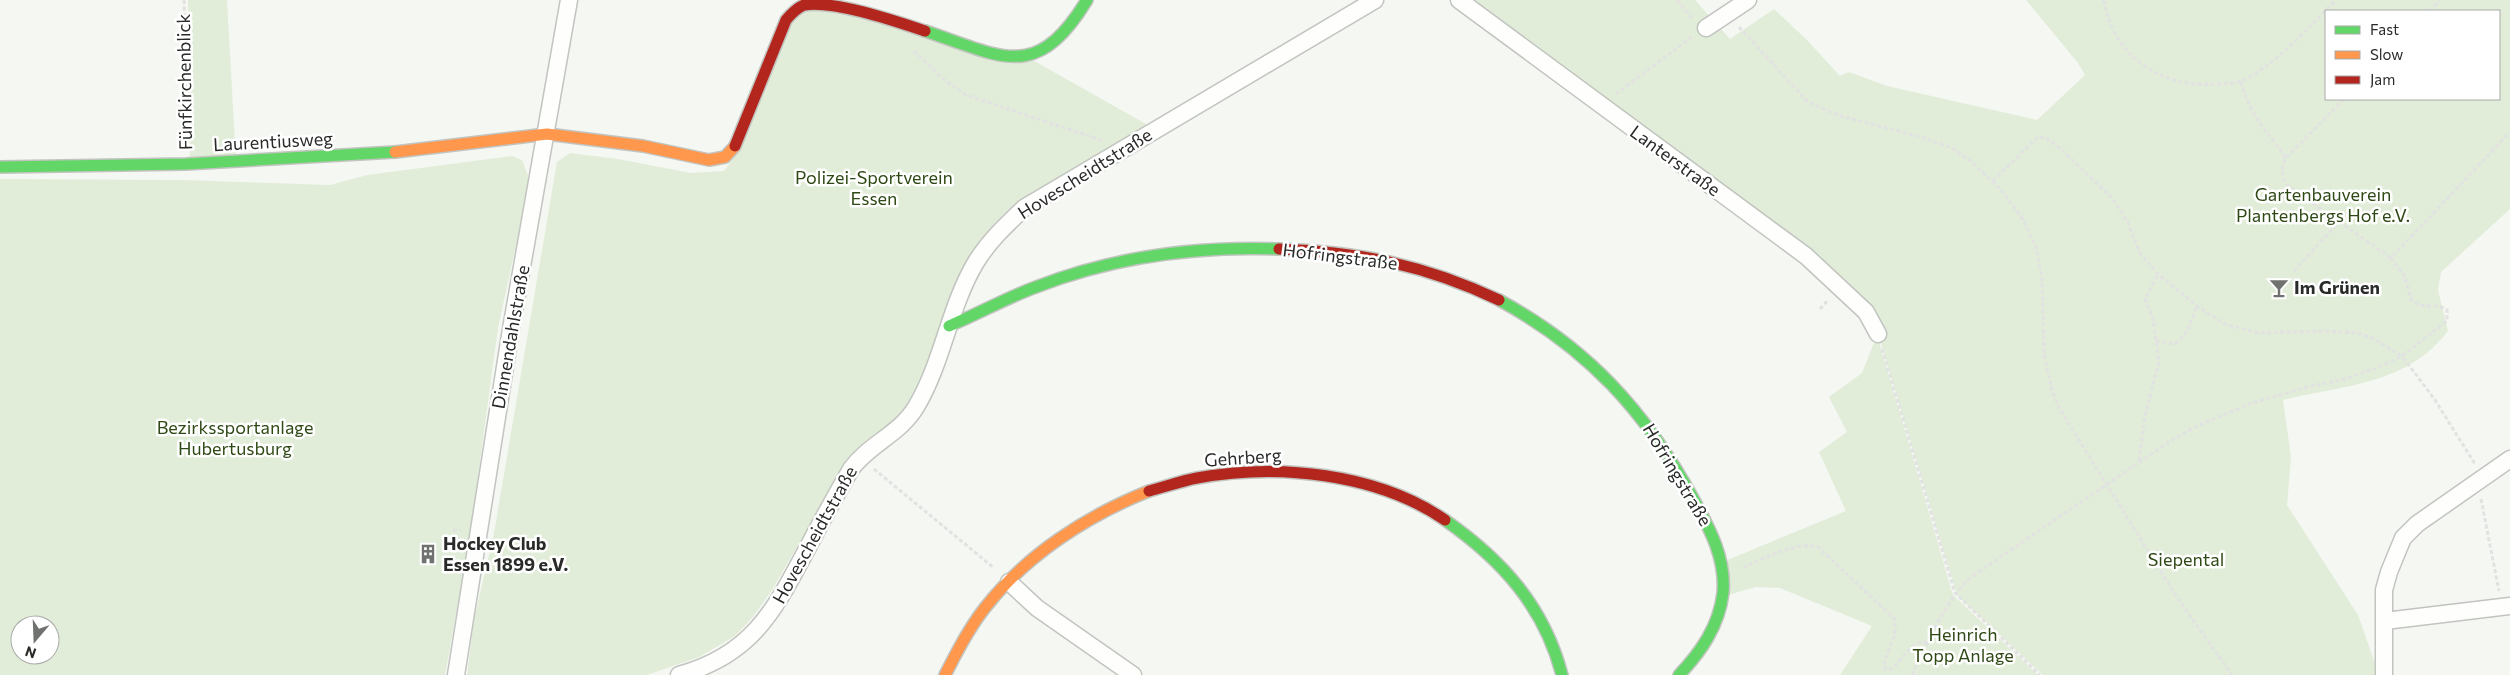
<svg xmlns="http://www.w3.org/2000/svg" width="2510" height="675" font-family="Commissioner,sans-serif">
  <style>
    .green { fill: #e1edd8; fill-rule: evenodd }
    .lines { fill: none; stroke-linecap: round; stroke-linejoin: round }
    .street-casing { stroke: #c2c4c0; stroke-width: 19 }
    .fast-casing { stroke: #c2c4c0; stroke-width: 14 }
    .slow-casing { stroke: #c2c4c0; stroke-width: 14 }
    .jam-casing { stroke: #c2c4c0; stroke-width: 14 }
    .path { stroke: #e1e2e1; stroke-width: 3; stroke-dasharray: 4 2.5; stroke-linecap: butt }
    .street { stroke: #fefefd; stroke-width: 16 }
    .fast { stroke: #63d668; stroke-width: 11 }
    .slow { stroke: #ff974d; stroke-width: 11 }
    .jam { stroke: #b3261e; stroke-width: 11 }
    .labels { text-anchor: middle; stroke-width: 5; stroke-linejoin: round; paint-order: stroke }
    .street-label { font-size: 18px; fill: #292b28; stroke: #fff }
    .park-label { font-size: 18px; fill: #2f4915; stroke: #fff }
    .poi-label { font-size: 18px; font-weight: bold; fill: #292b28; stroke: #fff; text-anchor: start }
  </style>
  <rect width="100%" height="100%" fill="#f5f7f3"/>
  <path class="green" d="M 188,0 L 227,0 L 236,161 L 190,162 Z
    M 1462,0 L 1695,0 L 1730,39 L 1774,9 L 1806,39 L 1840,76 L 1849,72 L 1887,86 L 2037,120 L 2085,75 L 2078,63 L 2026,0 L 2510,0 L 2510,209 L 2441,272 L 2438,290 L 2448,331 C 2407,385 2344,385 2283,400 L 2291,457 L 2287,505 L 2358,615 L 2379,675 L 2043,675 L 1957,595 L 1878,334 L 1866,312 ZM 2326,11 L 2499,11 L 2499,99 L 2326,99 Z
    M 819,3 L 1029,58 L 1153,128 L 995,231 L 916,401 L 837,478 L 772,590 L 753,617 L 735,636 L 699,657 L 647,675 L 467,675 L 474,620 L 494,533 L 557,162 L 570,153 L 618,159 L 691,173 L 724,171 L 735,156 L 792,13 Z
    M 512,156 L 522,160 L 530,181 L 498,328 L 470,535 L 445,675 L 0,675 L 0,179 L 183,180 L 330,185 L 367,175 ZM 20,625 L 50,625 L 50,655 L 20,655 Z
    M 1877,335 L 1953,595 L 2038,675 L 1840,675 L 1872,626 L 1780,588 L 1756,587 L 1728,595 L 1725,561 L 1846,511 L 1819,452 L 1847,432 L 1829,397 L 1862,373 Z"/>
  <g class="lines">
    <defs>
      <path id="street" d="M 1459,0 L 1806,256 L 1866,312 L 1878,334
        M 1706,28 L 1748,0
        M 1009,582 L 1037,608 L 1133,675
        M 2385,621 L 2510,606
        M 456,675 L 511,329 L 569,0
        M 679,675 C 752,655 774,611 807,549 C 821,522 836,495 851,469 C 869,444 900,434 916,407 C 943,362 949,307 976,262 C 989,241 1006,225 1024,208 L 1375,0
        M 2384,675 L 2384,590 L 2389,572 L 2403,538 L 2417,524 L 2510,459"/>
      <path id="fast" d="M 925,31 C 1003,57 1036,83 1087,0
        M 0,167 L 186,164 L 395,152
        M 1499,300 C 1588,348 1646,412 1694,500 C 1710,529 1726,559 1723,593 C 1719,626 1701,652 1679,675
        M 949,326 C 978,314 1006,298 1036,287 C 1113,257 1196,246 1279,249
        M 1445,520 C 1502,560 1544,606 1562,675"/>
      <path id="slow" d="M 395,152 L 547,134 L 643,146 L 709,160 L 725,157 L 735,146
        M 945,675 C 957,652 968,630 984,609 C 1025,556 1086,516 1149,491"/>
      <path id="jam" d="M 735,146 L 786,20 C 791,14 797,8 804,5 C 834,0 895,21 925,31
        M 1279,249 C 1360,252 1425,265 1499,300
        M 1149,491 C 1165,487 1181,481 1197,478 C 1276,463 1377,473 1445,520"/>
    </defs>
    <use href="#street" class="street-casing"/>
    <use href="#fast" class="fast-casing"/>
    <use href="#slow" class="slow-casing"/>
    <use href="#jam" class="jam-casing"/>
    <path class="path" d="M 184,0 L 186,143
      M 1677,0 L 1692,18
      M 2104,0 C 2112,56 2162,89 2217,84 C 2225,83 2237,84 2244,80 C 2280,61 2307,28 2336,0
      M 2430,11 L 2440,0
      M 1739,27 L 1808,102 L 1837,115 L 1921,137 L 1952,148 L 1972,162 L 2002,191 L 2022,218 L 2036,247 L 2042,279 L 2044,354 L 2052,391 L 2061,411 L 2176,596 L 2232,675
      M 914,51 L 942,78 L 966,95 L 1104,141
      M 2241,82 C 2245,98 2254,115 2264,129 C 2272,140 2281,147 2285,159
      M 1616,94 L 1693,36
      M 2344,99 L 2285,159 C 2281,170 2281,175 2287,185 L 2391,258
      M 1993,181 L 2038,137 L 2046,138 L 2061,149 L 2112,198 L 2127,221 L 2140,253 L 2158,274 L 2197,306 L 2225,324 L 2258,333 L 2324,331 L 2358,333 L 2372,338 L 2402,356 L 2435,400 L 2475,464
      M 2294,271 L 2338,223
      M 1820,309 L 1828,300
      M 2156,341 L 2175,344 L 2187,332 L 2197,306
      M 1882,349 L 1955,593 L 2040,675
      M 2139,461 L 2145,416 L 2159,362 L 2153,319 L 2145,299 L 2158,274
      M 874,469 L 994,568
      M 2481,499 L 2499,591
      M 453,530 L 461,531
      M 1743,568 C 1760,559 1799,541 1818,547 L 1894,618 C 1899,638 1886,648 1884,667 L 1887,670 L 1892,669 L 1911,648 L 1918,643 L 1927,642
      M 1912,675 C 1929,640 1943,604 1971,577 L 2172,440 L 2197,426 L 2249,404 L 2307,387 L 2341,380 L 2377,368 L 2402,356 L 2447,321 L 2447,310 C 2435,302 2423,310 2412,301 L 2404,275 L 2391,258 L 2510,132"/>
    <use href="#street" class="street"/>
    <use href="#fast" class="fast"/>
    <use href="#slow" class="slow"/>
    <use href="#jam" class="jam"/>
  </g>
  <defs>
    <symbol id="bar-bare" viewBox="-9 -9 18 18"><path d="M-6-5H6L.8 .8V4.5H3.5V6h-7V4.5H-.8V.8Z" fill="#70726f" stroke="#fff" stroke-width="2.5" paint-order="stroke"/></symbol>
    <symbol id="building-bare" viewBox="-9 -9 18 18"><path d="M-4-6H4V6H1V3H-1V6H-4ZM-2.5-4.3h1.7v1.8h-1.7ZM.8-4.3h1.7v1.8H.8ZM-2.5-1h1.7V.8h-1.7ZM.8-1h1.7V.8H.8Z" fill="#70726f" stroke="#fff" stroke-width="2.5" paint-order="stroke"/></symbol>
  </defs>
  <g fill-rule="evenodd">
    <use href="#bar-bare" x="2265" y="274" width="28" height="28"/>
    <use href="#building-bare" x="414" y="540" width="28" height="28"/>
  </g>
  <g class="labels">
    <g class="street-label">
      <text transform="translate(185 82) rotate(-91)" y="6">Fünfkirchenblick</text>
      <text transform="translate(273 142) rotate(-3)" y="6">Laurentiusweg</text>
      <text transform="translate(1675 161) rotate(36)" y="6">Lanterstraße</text>
      <text transform="translate(1085 174) rotate(-32)" y="6">Hovescheidtstraße</text>
      <text transform="translate(1340 257) rotate(7)" y="6">Hofringstraße</text>
      <text transform="translate(511 337) rotate(-80)" y="6">Dinnendahlstraße</text>
      <text transform="translate(1243 458) rotate(-4)" y="6">Gehrberg</text>
      <text transform="translate(1677 475) rotate(59)" y="6">Hofringstraße</text>
      <text transform="translate(815 535) rotate(-61)" y="6">Hovescheidtstraße</text>
    </g>
    <g class="park-label">
      <text x="874" y="184">Polizei-Sportverein<tspan x="874" dy="21">Essen</tspan></text>
      <text x="2323" y="201">Gartenbauverein<tspan x="2323" dy="21">Plantenbergs Hof e.V.</tspan></text>
      <text x="235" y="434">Bezirkssportanlage<tspan x="235" dy="21">Hubertusburg</tspan></text>
      <text x="2186" y="566">Siepental</text>
      <text x="1963" y="641">Heinrich<tspan x="1963" dy="21">Topp Anlage</tspan></text>
    </g>
    <g class="poi-label">
      <text x="2294" y="294">Im Grünen</text>
      <text x="443" y="550">Hockey Club<tspan x="443" dy="21">Essen 1899 e.V.</tspan></text>
    </g>
  </g>
  <rect x="2325" y="10" width="175" height="90" fill="#ffffff" stroke="#a9aaa9"/>
  <rect x="2335" y="26" width="25" height="8" fill="#63d668" stroke="#a9aaa9"/>
  <text x="2370" y="35" font-size="15" fill="#292b28">Fast</text>
  <rect x="2335" y="51" width="25" height="8" fill="#ff974d" stroke="#a9aaa9"/>
  <text x="2370" y="60" font-size="15" fill="#292b28">Slow</text>
  <rect x="2335" y="76" width="25" height="8" fill="#b3261e" stroke="#a9aaa9"/>
  <text x="2370" y="85" font-size="15" fill="#292b28">Jam</text>
  <g transform="translate(35 640) rotate(199)"><circle r="24" fill="#ffffff" stroke="#a9aaa9"/>
  <path d="M0-4L9 19L0 12L-9 19Z" fill="#70726f"/>
  <text y="-8" font-size="14" font-weight="bold" text-anchor="middle" fill="#292b28">N</text>
  </g>
</svg>
